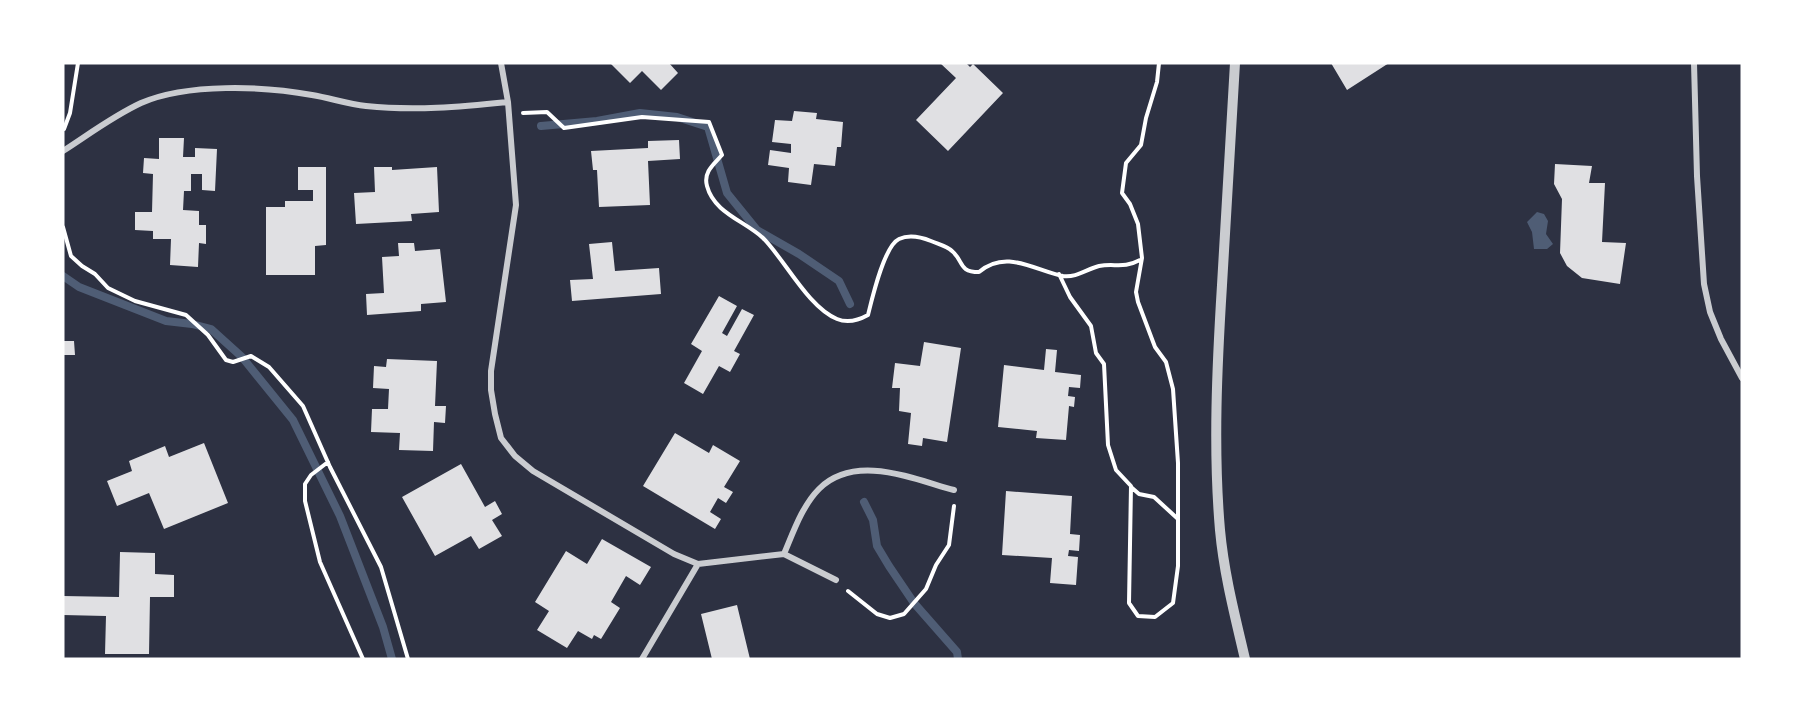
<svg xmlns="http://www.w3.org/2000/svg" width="1805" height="722" font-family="Quicksand,sans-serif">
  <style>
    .water { fill: #4f5d75 }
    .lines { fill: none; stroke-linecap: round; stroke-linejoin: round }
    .stream { stroke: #4f5d75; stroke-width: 8 }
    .building { fill: #e0e0e3 }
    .path { stroke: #fff; stroke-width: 4 }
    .minor { stroke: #caccd0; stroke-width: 6 }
    .tertiary { stroke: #caccd0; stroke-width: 10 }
  </style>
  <rect width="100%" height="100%" fill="#2d3142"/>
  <path class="water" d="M 1537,212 L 1544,214 L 1548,221 L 1546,234 L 1553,244 L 1547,249 L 1534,249 L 1532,232 L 1527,222 Z"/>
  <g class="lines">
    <path class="stream" d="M 541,126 L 597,121 L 640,113 L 677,117 L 708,127 L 727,193 L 757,230 L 799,254 L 839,281 L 850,304
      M 63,276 L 79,287 L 166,321 L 192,324 L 211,329 L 242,357 L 293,420 L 340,516 L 383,627 L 392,659
      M 864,502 L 873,520 L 877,546 L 889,566 L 914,603 L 957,652 L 958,659"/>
  </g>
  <path class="building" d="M 610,63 L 669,63 L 678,73 L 661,90 L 642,71 L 630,83 Z
    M 940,63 L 966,63 L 970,67 L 973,64 L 1003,93 L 948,151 L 916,120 L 956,78 Z
    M 1331,63 L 1389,63 L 1347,90 Z
    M 794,111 L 817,113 L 816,119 L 843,122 L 841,147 L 837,147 L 835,166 L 814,164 L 811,185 L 788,182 L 789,168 L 768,165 L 770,150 L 791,153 L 791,144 L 772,142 L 775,120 L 792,121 Z
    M 159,138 L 184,138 L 183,157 L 195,157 L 195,148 L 217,149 L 215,191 L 202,190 L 202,174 L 191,174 L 191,191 L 184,191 L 183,210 L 199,211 L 199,225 L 206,225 L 206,244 L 199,243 L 198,267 L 170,265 L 171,239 L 153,239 L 153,231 L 135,230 L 135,212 L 152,212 L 153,174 L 143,173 L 144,158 L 159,159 Z
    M 679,140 L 680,159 L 648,161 L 650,205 L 599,207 L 597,170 L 593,170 L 591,151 L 648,148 L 648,141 Z
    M 1555,164 L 1592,166 L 1589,183 L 1605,183 L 1602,242 L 1626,243 L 1620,284 L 1582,278 L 1567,266 L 1560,253 L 1562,199 L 1554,184 Z
    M 298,167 L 326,167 L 326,245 L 315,246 L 315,275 L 266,275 L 266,207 L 285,207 L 285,201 L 313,201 L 313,190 L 298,190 Z
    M 374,167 L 392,167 L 392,170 L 437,167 L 439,212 L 411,214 L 412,221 L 356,224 L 354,193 L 375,192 Z
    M 612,242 L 615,271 L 659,268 L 661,294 L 572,301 L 570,280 L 593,279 L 589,244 Z
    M 398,243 L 414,243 L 415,251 L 440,249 L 446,302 L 421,304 L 421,311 L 367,315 L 366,294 L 384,293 L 382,257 L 399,256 Z
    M 719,296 L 737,306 L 722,333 L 727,336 L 742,309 L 754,315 L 734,351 L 740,354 L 730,372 L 719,366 L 703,394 L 684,383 L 702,351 L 691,344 Z
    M 63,341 L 74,341 L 75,355 L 63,355 Z
    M 924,342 L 961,348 L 947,442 L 923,438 L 922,446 L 908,444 L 911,413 L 899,411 L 900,388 L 892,388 L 895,363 L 920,366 Z
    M 1046,349 L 1057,350 L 1055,372 L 1081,375 L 1080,388 L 1069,387 L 1068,396 L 1075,397 L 1074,407 L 1069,406 L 1066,440 L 1036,438 L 1037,431 L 998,427 L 1004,365 L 1044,370 Z
    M 387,359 L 437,361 L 435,406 L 446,406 L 445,423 L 434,422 L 433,451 L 399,450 L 400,433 L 371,432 L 372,409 L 388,409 L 389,389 L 373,388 L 374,366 L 386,367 Z
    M 675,433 L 709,453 L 713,445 L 740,461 L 724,487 L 733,492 L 726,503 L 718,498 L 710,512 L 721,519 L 715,529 L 643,486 Z
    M 204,443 L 228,503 L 164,529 L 149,493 L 117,506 L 107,481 L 132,471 L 129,461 L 165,446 L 169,457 Z
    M 461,464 L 485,507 L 495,501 L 502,514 L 492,520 L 502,536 L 479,549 L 471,536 L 435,556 L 402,497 Z
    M 1006,491 L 1072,496 L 1070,534 L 1080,535 L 1079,551 L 1069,550 L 1068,556 L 1078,557 L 1076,585 L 1050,583 L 1052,558 L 1002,555 Z
    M 602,539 L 651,567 L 640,585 L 626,576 L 611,602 L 620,608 L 601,639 L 594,635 L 592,639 L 578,631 L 567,648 L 537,630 L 549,611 L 535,602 L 566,551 L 587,564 Z
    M 120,552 L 155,553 L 155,574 L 174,575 L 174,597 L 150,597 L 149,654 L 105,654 L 106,616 L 63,615 L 63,596 L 119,597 Z
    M 737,605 L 750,659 L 712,659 L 701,614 Z"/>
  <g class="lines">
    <path class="path" d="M 523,113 L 547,112 L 564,128 L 642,117 L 709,122 L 722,155 C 714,164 703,172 707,186 C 714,213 745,221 763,238 C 785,260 808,307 837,319 C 847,323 859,320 868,315 C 872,299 884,246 899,239 C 910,234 921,237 931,241 C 938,244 947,246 952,251 C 964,261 958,272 979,272 C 1006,249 1034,270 1063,276 C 1076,278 1087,269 1099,266 C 1115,263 1123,269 1140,260
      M 64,129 L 70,113 L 78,63
      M 63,227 L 71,256 L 82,266 L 95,274 L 108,288 L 135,301 L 186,315 L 208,335 L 226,360 L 233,362 L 251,356 L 269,367 L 303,406 L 330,467 L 381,567 L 408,659
      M 1059,274 L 1070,297 L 1091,326 L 1096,353 L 1104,364 L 1108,445 L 1116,470 L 1131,486 L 1129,603 L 1138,616 L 1155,617 L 1173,603 L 1178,566 L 1178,463 L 1173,389 L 1166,362 L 1155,347 L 1138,302 L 1136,292 L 1142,258 L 1138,224 L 1130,204 L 1122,193 L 1126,163 L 1141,145 L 1146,118 L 1157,82 L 1159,63
      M 328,462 L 311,475 L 305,484 L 305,501 L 320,562 L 363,659
      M 1131,487 L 1139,494 L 1154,497 L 1178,519
      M 848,591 L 877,614 L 890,618 L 904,614 L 926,589 L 936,565 L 949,545 L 954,506"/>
    <path class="minor" d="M 501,63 L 508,102 L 516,205 L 491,371 L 491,390 L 495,414 L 501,438 L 515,456 L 533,471 L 674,554 L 698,564 L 784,554 L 836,580
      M 1694,63 L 1697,176 L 1704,284 L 1710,312 L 1721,339 L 1742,378
      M 63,151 C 88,135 113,116 141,103 C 187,83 264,86 312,95 C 330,98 348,104 366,106 C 414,111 460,107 508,102
      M 784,554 C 793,533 802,506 819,489 C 855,453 913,479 954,490
      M 642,659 L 698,564"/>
    <path class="tertiary" d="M 1235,63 C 1230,137 1226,211 1222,285 C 1217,366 1213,449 1220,530 C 1224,574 1235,616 1245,659"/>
  </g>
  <rect width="1805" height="722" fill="none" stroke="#ffffff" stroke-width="129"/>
</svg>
